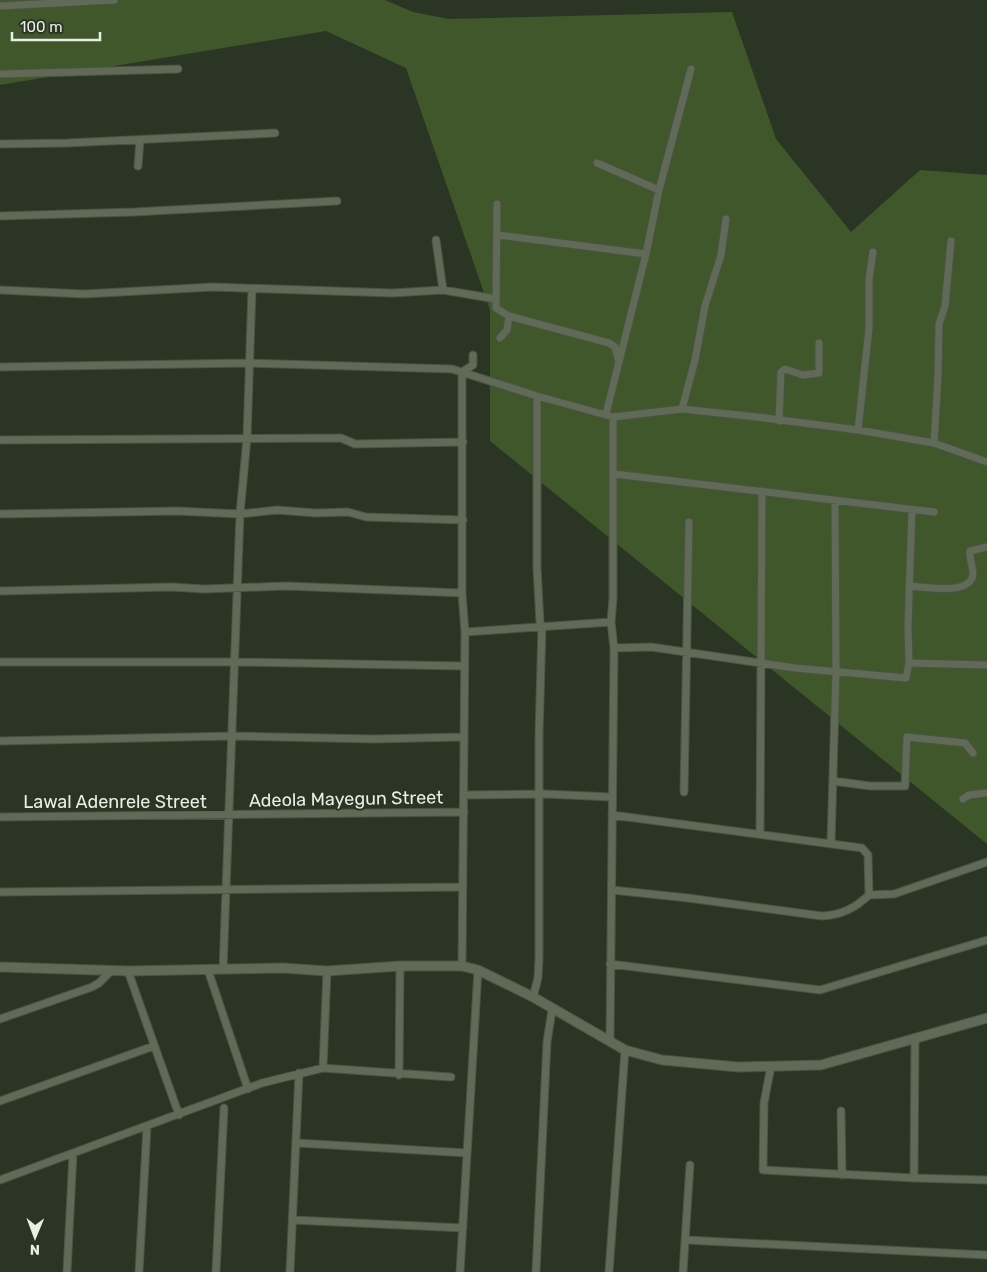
<svg xmlns="http://www.w3.org/2000/svg" width="987" height="1272" font-family="Rubik,sans-serif">
  <style>
    .green { fill: #40572c }
    .lines { fill: none; stroke-linecap: round; stroke-linejoin: round }
    .minor-casing { stroke: #4b5344; stroke-width: 9 }
    .tertiary-casing { stroke: #4b5344; stroke-width: 11 }
    .minor { stroke: #606a57; stroke-width: 7 }
    .tertiary { stroke: #606a57; stroke-width: 9 }
    .labels { text-anchor: middle; stroke-width: 4; stroke-linejoin: round; paint-order: stroke }
    .street-label { font-size: 18px; fill: #e8efe4; stroke: #2b3524 }
  </style>
  <rect width="100%" height="100%" fill="#2b3524"/>
  <path class="green" d="M 0,0 L 385,0 L 413,12 L 449,19 L 732,12 L 776,139 L 851,232 L 920,170 L 987,175 L 987,844 L 490,441 L 490,310 L 406,68 L 326,31 L 0,85 Z"/>
  <g class="lines">
    <defs>
      <path id="minor" d="M 0,6 L 114,0
        M 0,74 L 178,69
        M 0,144 L 67,143 L 275,133
        M 597,163 L 659,190
        M 138,166 L 140,140
        M 497,204 L 496,308 L 509,316 L 609,343 L 615,347 L 618,359
        M 0,216 L 134,212 L 337,201
        M 498,235 L 646,254
        M 436,240 L 443,290
        M 0,290 L 84,294 L 213,287 L 392,293 L 443,290 L 496,299
        M 500,338 L 507,330 L 509,316
        M 0,367 L 249,363 L 452,369 L 537,396 L 613,417 L 682,409 L 757,417 L 858,430 L 934,443 L 987,462
        M 462,372 L 473,365 L 473,355
        M 682,409 L 695,360 L 705,306 L 721,255 L 726,219
        M 606,414 L 646,254 L 659,190 L 691,69
        M 779,421 L 781,372 L 785,369 L 803,375 L 819,373 L 819,343
        M 858,430 L 869,328 L 869,279 L 873,252
        M 0,440 L 341,438 L 355,444 L 463,442
        M 934,443 L 938,377 L 939,324 L 945,306 L 951,241
        M 614,474 L 934,512
        M 0,514 L 177,511 L 240,514 L 277,510 L 316,513 L 348,512 L 366,517 L 463,520
        M 909,586 C 924,587 971,596 973,574 C 973,566 969,559 970,551 L 987,547
        M 0,591 L 172,587 L 204,589 L 286,586 L 462,593
        M 465,632 L 611,622
        M 614,648 L 651,647 L 795,668 L 906,678 L 909,663 L 908,626 L 912,510
        M 0,662 L 235,662 L 464,666
        M 909,663 L 986,665
        M 0,741 L 233,736 L 374,739 L 463,737
        M 833,781 L 870,786 L 905,786 L 907,737 L 965,743 L 973,753
        M 684,792 L 689,522
        M 464,795 L 545,794 L 612,797
        M 963,799 L 969,795 L 987,793
        M 612,815 L 862,848 L 868,855 L 869,895 C 855,908 842,915 822,916 L 688,898 L 612,890
        M 0,817 L 464,812
        M 760,834 L 762,491
        M 831,843 L 836,672 L 835,502
        M 0,892 L 463,887
        M 869,895 L 894,894 L 987,862
        M 610,964 L 820,990 L 987,940
        M 462,966 L 465,632 L 462,593 L 462,372
        M 208,970 L 248,1089
        M 223,970 L 240,514 L 247,438 L 252,289
        M 128,971 L 179,1115
        M 533,997 L 538,978 L 539,958 L 539,736 L 542,626 L 540,623 L 537,567 L 537,396
        M 0,1019 L 92,987 L 99,983 L 112,970
        M 610,1041 L 614,648 L 611,622 L 613,598 L 613,417
        M 771,1066 L 764,1103 L 763,1170 L 914,1178 L 987,1180
        M 323,1068 L 327,971
        M 399,1075 L 400,966
        M 0,1101 L 154,1046
        M 841,1111 L 842,1175
        M 297,1143 L 467,1153
        M 914,1178 L 915,1039
        M 0,1180 L 262,1083 L 323,1068 L 451,1077
        M 293,1220 L 463,1228
        M 686,1240 L 987,1255
        M 67,1272 L 73,1154
        M 139,1272 L 147,1127
        M 216,1272 L 224,1108
        M 290,1272 L 299,1073
        M 460,1272 L 478,970
        M 536,1272 L 547,1042 L 552,1010
        M 609,1272 L 625,1050
        M 683,1272 L 690,1165"/>
      <path id="tertiary" d="M 0,967 L 128,971 L 283,968 L 327,971 L 400,966 L 462,966 L 478,970 L 533,997 L 625,1050 L 662,1060 L 738,1067 L 821,1065 L 987,1018"/>
    </defs>
    <use href="#minor" class="minor-casing"/>
    <use href="#tertiary" class="tertiary-casing"/>
    <use href="#minor" class="minor"/>
    <use href="#tertiary" class="tertiary"/>
  </g>
  <g class="labels">
    <g class="street-label">
      <text transform="translate(346 799) rotate(-1)" y="6">Adeola Mayegun Street</text>
      <text x="115" y="808">Lawal Adenrele Street</text>
    </g>
  </g>
  <g transform="translate(35 1237) rotate(181)" stroke="#2b3524" stroke-width="4" paint-order="stroke">
  <path d="M0-4L9 19L0 12L-9 19Z" fill="#e8efe4"/>
  <text y="-8" font-size="14" font-weight="bold" text-anchor="middle" fill="#e8efe4">N</text>
  </g>
  <path d="M12 32v8h88v-8" fill="none" stroke="#e8efe4" stroke-width="2.5"/>
  <text x="20" y="32" font-size="15" fill="#e8efe4" stroke="#2b3524" stroke-width="4" paint-order="stroke">100 m</text>
</svg>
